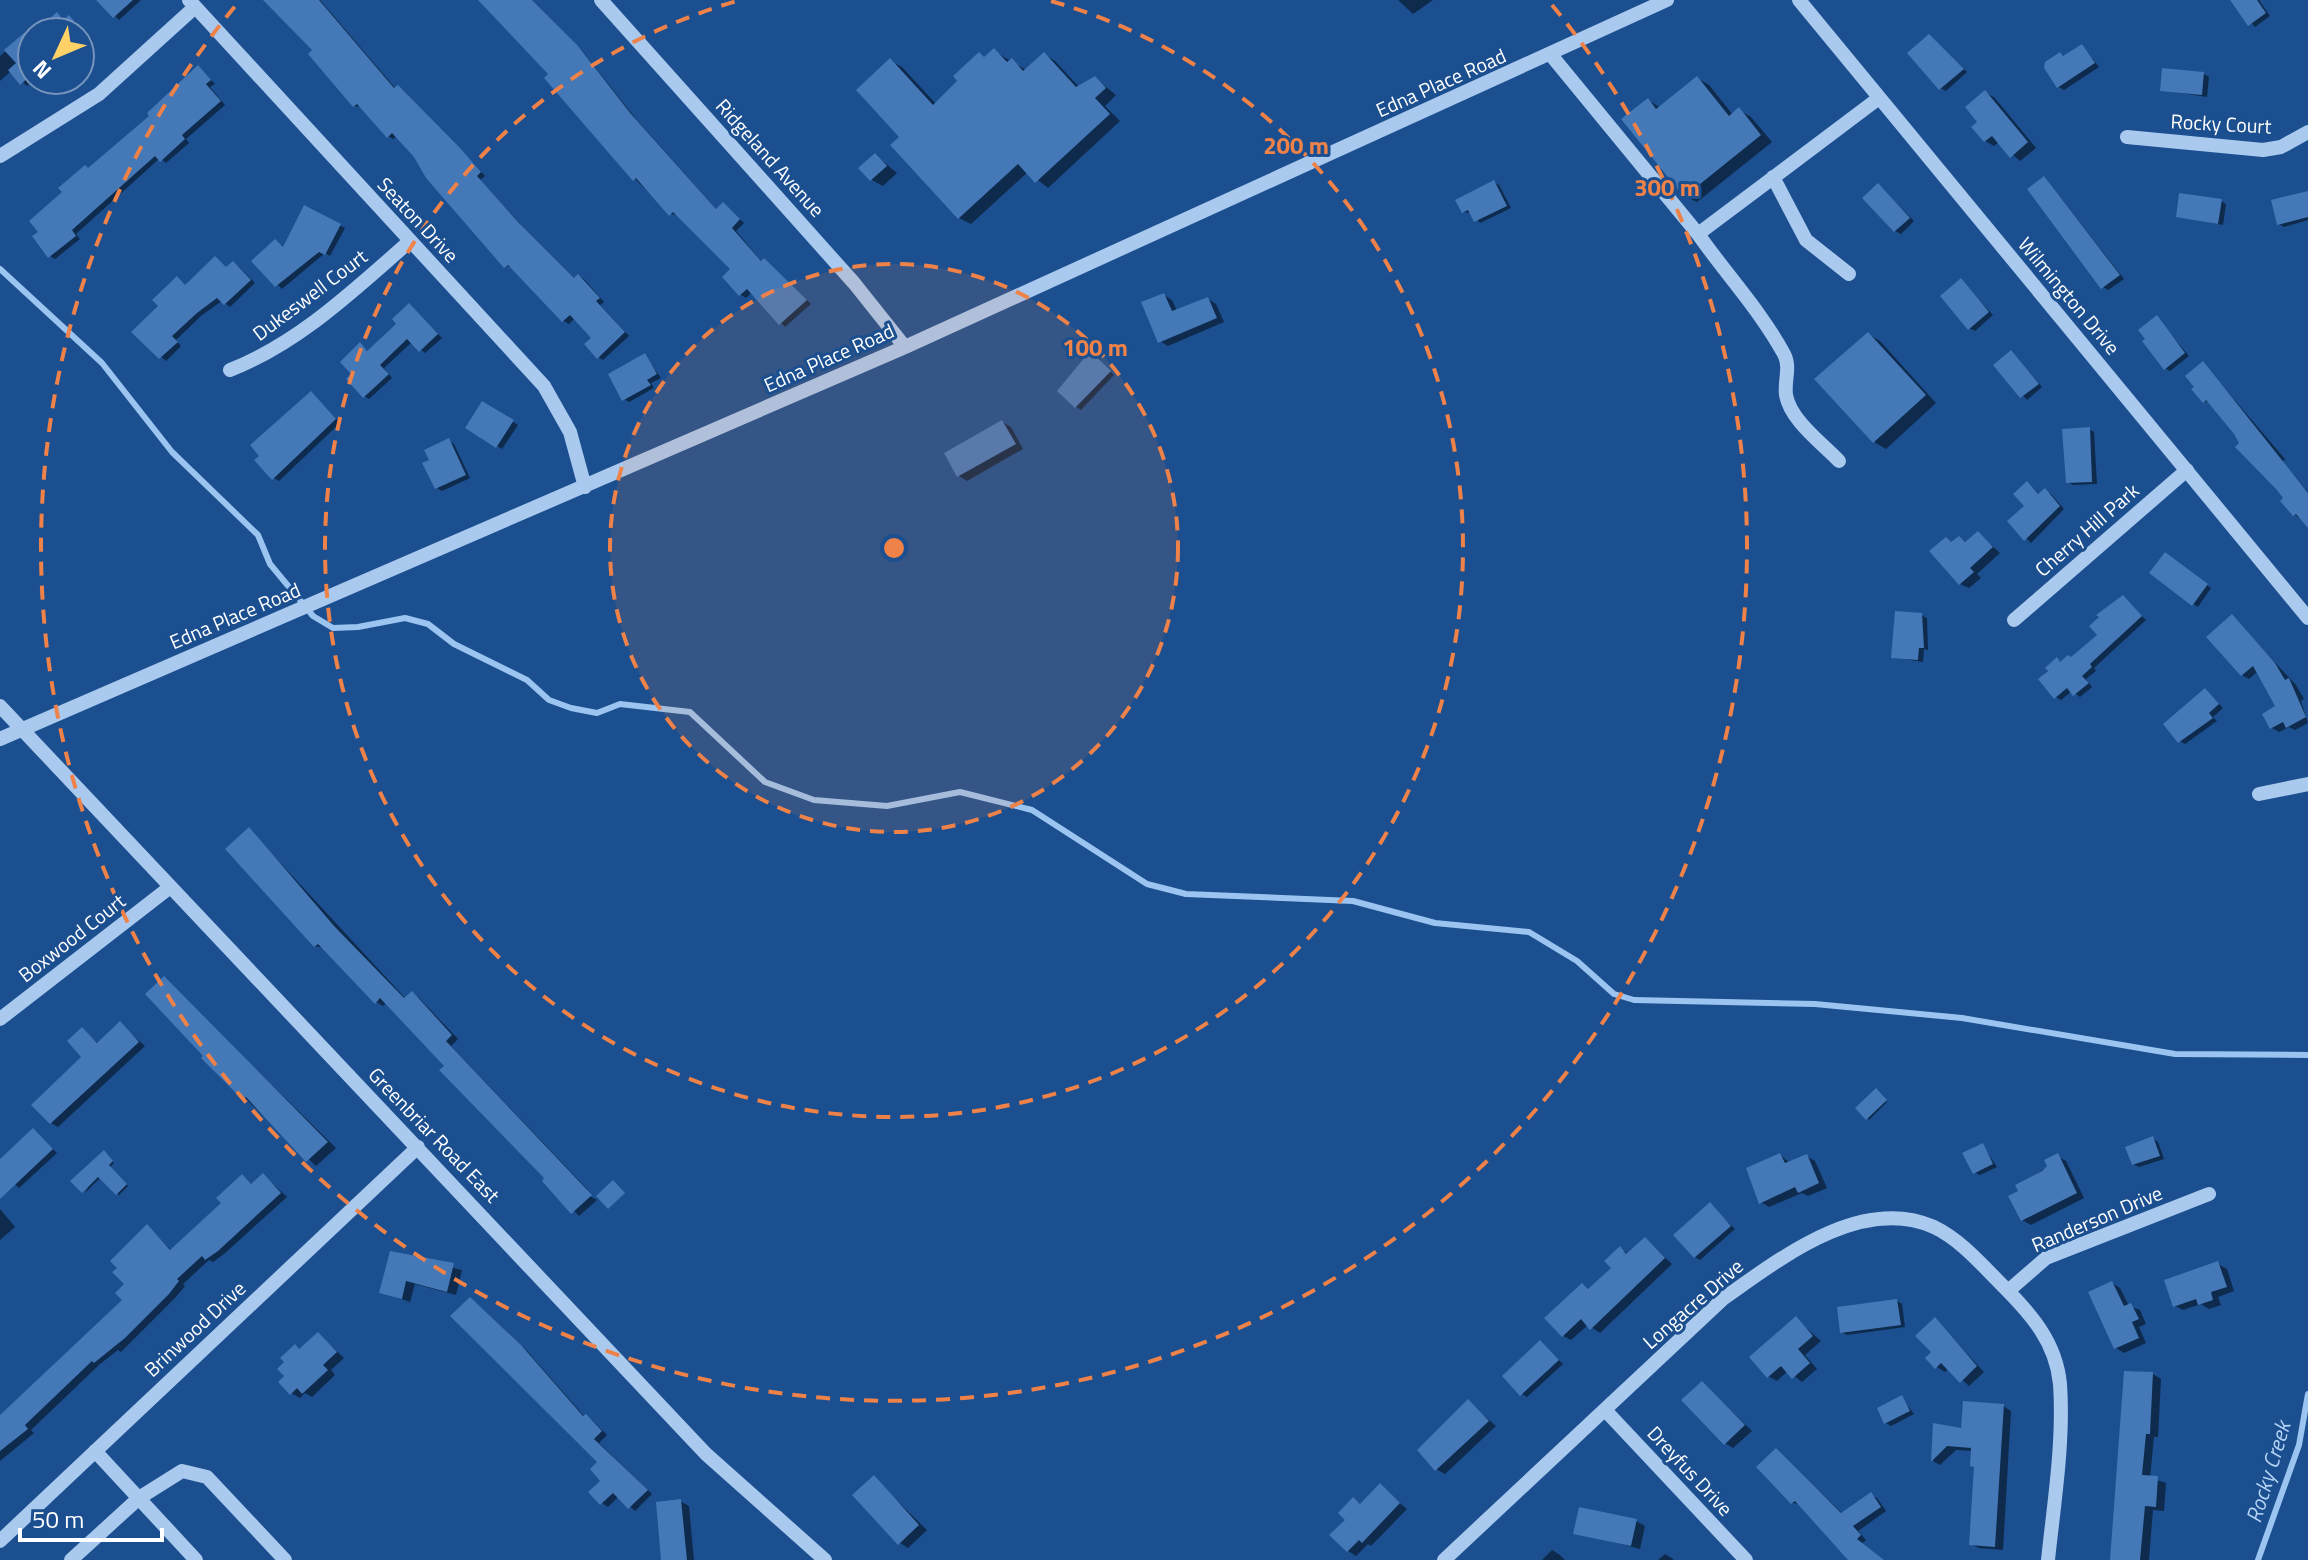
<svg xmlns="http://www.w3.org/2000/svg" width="2308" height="1560" font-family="'Titillium Web',sans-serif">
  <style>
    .shadow { fill: #0007 }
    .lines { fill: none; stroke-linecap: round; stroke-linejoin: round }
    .stream { stroke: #9cc4f0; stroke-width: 6 }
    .building { fill: #4478b7 }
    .minor { stroke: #a9c9ee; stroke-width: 14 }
    .ring { fill: none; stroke: #ee8249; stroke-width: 4; stroke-dasharray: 14 10 }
    .labels { text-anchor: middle; stroke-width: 6; stroke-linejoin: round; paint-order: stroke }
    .street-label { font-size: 20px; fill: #fff; stroke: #1b4f8f }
    .water-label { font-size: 22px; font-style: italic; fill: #b5d3f5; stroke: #1b4f8f }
    .centre { fill: #ee8249; stroke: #1b4f8f; stroke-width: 4 }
    .ring-label { font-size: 24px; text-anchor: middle; font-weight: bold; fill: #ee8249; stroke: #1b4f8f; stroke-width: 6; stroke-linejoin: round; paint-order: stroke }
  </style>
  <rect width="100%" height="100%" fill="#1b4f8f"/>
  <path class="shadow" d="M 99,0 L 141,0 L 119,20 Z
    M 267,0 L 320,0 L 396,89 L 403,90 L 485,176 L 480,180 L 523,227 L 575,279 L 579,276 L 584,279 L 604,302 L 600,305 L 629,336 L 603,360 L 598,357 L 593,338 L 575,318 L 569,324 L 564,321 L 513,267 L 506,266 L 416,156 L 397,136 L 393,139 L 388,136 L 362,107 L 354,106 L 314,50 Z
    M 489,0 L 532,0 L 583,52 L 636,119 L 717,210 L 724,204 L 744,223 L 736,231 L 762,262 L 769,264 L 811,304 L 785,327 L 752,292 L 746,298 L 741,295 L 725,277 L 733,270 L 679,215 L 671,214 L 635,179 Z
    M 1398,0 L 1433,0 L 1413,14 Z
    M 2232,0 L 2259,0 L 2270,16 L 2255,27 Z
    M 57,14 L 65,21 L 69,17 L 74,20 L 93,41 L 80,51 L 80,32 L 37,32 Z
    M 24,36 L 32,37 L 34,80 L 27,86 L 11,71 L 0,81 L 0,56 Z
    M 1930,36 L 1967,72 L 1946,91 L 1940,88 Z
    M 2082,46 L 2099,67 L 2064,90 L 2059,87 L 2060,54 L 2065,57 Z
    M 994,51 L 1026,70 L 1044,54 L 1055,61 L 1079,87 L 1095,78 L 1116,95 L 1105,106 L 1120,121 L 1048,188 L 1028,172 L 971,224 L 959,218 L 902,137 L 890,61 L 902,67 L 936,104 Z
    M 198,68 L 215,84 L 210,87 L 225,105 L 186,139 L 189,143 L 166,163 L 160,158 L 76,234 L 80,239 L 55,259 L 50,256 L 89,170 L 152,116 Z
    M 2204,74 L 2209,77 L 2207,97 L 2162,90 Z
    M 1697,78 L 1709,85 L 1733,115 L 1739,110 L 1751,117 L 1772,142 L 1697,202 L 1685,196 L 1648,100 L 1661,108 Z
    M 1985,93 L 1994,97 L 2036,148 L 2020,161 L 1999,142 L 1994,146 L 1985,141 L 1980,122 Z
    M 875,155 L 897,173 L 883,186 L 872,180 Z
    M 2045,178 L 2124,279 L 2108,290 L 2103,287 Z
    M 1494,182 L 1499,185 L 1511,208 L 1480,223 L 1472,213 L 1463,212 Z
    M 1878,185 L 1914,221 L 1901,234 L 1895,231 Z
    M 2308,193 L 2308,220 L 2284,227 L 2279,224 Z
    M 2221,201 L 2226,204 L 2223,225 L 2178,216 Z
    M 305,208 L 345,228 L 330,256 L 325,253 L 282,289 L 254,261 L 276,241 L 285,249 Z
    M 216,258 L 227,269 L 233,263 L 238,266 L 255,283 L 230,307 L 222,301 L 202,315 L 176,340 L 181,346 L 166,361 L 134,332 L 161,306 L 177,279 L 186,286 Z
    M 1961,281 L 1993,315 L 1975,331 L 1969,328 Z
    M 1164,295 L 1172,300 L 1177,311 L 1208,299 L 1216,304 L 1224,322 L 1168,346 L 1160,341 Z
    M 409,306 L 442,338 L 425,353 L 412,342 L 384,368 L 392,378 L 369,399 L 364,396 L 354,374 L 360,345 L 369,352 L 399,324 Z
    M 2157,318 L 2189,356 L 2170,371 L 2165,368 Z
    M 1868,334 L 1880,341 L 1936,403 L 1886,449 L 1874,442 Z
    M 2011,352 L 2042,387 L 2027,400 L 1996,365 Z
    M 645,356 L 661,378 L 651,383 L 654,388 L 629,402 L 624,399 Z
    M 1096,357 L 1114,375 L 1081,410 L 1076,407 Z
    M 2203,363 L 2285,459 L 2282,462 L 2308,492 L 2308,525 L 2294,514 L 2286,499 L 2211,403 L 2204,401 Z
    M 311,393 L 340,423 L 279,481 L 274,478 Z
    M 483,403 L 518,425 L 502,449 L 468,427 Z
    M 1002,422 L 1011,427 L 1023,449 L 967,481 L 959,476 L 946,454 Z
    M 2089,429 L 2094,432 L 2097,484 L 2073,485 L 2068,482 Z
    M 449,441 L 454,444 L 470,478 L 442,491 L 437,488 L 432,461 Z
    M 2028,484 L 2040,495 L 2045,491 L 2051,494 L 2064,509 L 2031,543 L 2010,521 L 2026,507 Z
    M 1978,533 L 2000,553 L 1977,574 L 1981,578 L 1969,588 L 1960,584 L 1946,539 L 1953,543 L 1959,538 L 1968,543 Z
    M 2170,558 L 2211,588 L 2198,607 L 2193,604 Z
    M 2123,598 L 2146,620 L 2094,668 L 2096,671 L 2086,679 L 2092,687 L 2080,697 L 2072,691 L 2061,700 L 2056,697 L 2040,679 L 2057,660 L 2062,663 L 2071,659 L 2100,636 Z
    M 1921,615 L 1927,618 L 1928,650 L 1924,649 L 1923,662 L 1893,657 Z
    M 2232,616 L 2296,685 L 2304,699 L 2301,701 L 2308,723 L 2295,730 L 2289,727 L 2279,732 L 2272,728 L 2264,714 L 2278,707 L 2258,671 L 2249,679 L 2242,675 Z
    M 2205,690 L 2223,708 L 2213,717 L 2217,721 L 2185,744 L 2180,741 Z
    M 249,829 L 406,999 L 412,994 L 419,998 L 458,1039 L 451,1046 L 589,1191 L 584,1188 L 582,1192 L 597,1200 L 579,1216 L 387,1002 L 383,1006 L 376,1002 L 324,948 L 315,946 Z
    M 164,979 L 336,1148 L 316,1166 L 245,1098 Z
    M 120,1024 L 145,1046 L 58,1127 L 51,1123 L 84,1057 L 82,1029 L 99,1044 Z
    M 1878,1092 L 1887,1102 L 1869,1120 L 1858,1108 Z
    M 33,1130 L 57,1153 L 19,1188 L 0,1170 L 0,1161 Z
    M 2153,1139 L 2158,1142 L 2164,1159 L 2139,1167 L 2133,1164 Z
    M 1982,1145 L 1997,1167 L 1980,1175 L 1974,1172 Z
    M 106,1153 L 114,1163 L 110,1167 L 128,1186 L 119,1195 L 101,1177 L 85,1193 Z
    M 1780,1155 L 1790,1163 L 1806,1156 L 1815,1161 L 1827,1188 L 1808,1196 L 1802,1193 L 1769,1207 L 1761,1202 Z
    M 2057,1156 L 2066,1161 L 2084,1198 L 2031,1225 L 2022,1220 L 2017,1186 L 2049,1166 Z
    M 264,1176 L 287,1197 L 224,1254 L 213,1262 L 209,1260 L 183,1284 L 185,1286 L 175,1298 L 121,1352 L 118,1350 L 100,1364 L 31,1430 L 34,1433 L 0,1461 L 0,1417 L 125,1300 L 127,1284 L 147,1226 L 172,1251 L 223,1203 L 242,1177 L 253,1185 Z
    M 1710,1205 L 1735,1229 L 1700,1260 L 1695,1257 Z
    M 0,1209 L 15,1227 L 0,1240 Z
    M 1645,1239 L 1672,1264 L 1600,1333 L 1588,1325 L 1571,1340 L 1563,1336 L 1582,1285 L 1590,1290 L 1614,1268 L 1620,1249 L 1629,1254 Z
    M 391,1254 L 462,1270 L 456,1295 L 415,1284 L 410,1302 L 382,1292 Z
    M 2218,1264 L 2227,1269 L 2234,1291 L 2218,1297 L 2221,1305 L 2209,1309 L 2201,1304 L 2183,1310 L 2175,1306 Z
    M 2112,1283 L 2120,1288 L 2129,1306 L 2140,1310 L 2146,1324 L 2139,1327 L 2146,1343 L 2124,1353 L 2116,1348 Z
    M 1897,1301 L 1902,1304 L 1905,1327 L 1847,1335 L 1842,1332 Z
    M 476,1303 L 527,1351 L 585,1417 L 592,1420 L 607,1435 L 599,1443 L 652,1494 L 635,1511 L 619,1496 L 608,1507 L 602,1503 L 600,1462 Z
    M 1796,1319 L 1821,1341 L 1805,1355 L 1817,1369 L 1802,1382 L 1788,1371 L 1777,1381 L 1768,1376 Z
    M 1935,1319 L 1984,1372 L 1969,1386 L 1949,1368 L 1945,1372 L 1937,1367 Z
    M 318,1334 L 344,1358 L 331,1370 L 335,1375 L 312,1397 L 305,1393 L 300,1398 L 291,1393 Z
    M 1541,1343 L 1563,1364 L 1527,1397 L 1522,1394 Z
    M 2153,1374 L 2161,1379 L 2158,1437 L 2154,1437 L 2150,1478 L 2166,1483 L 2164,1511 L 2153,1510 L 2149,1560 L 2112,1560 Z
    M 1702,1383 L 1752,1431 L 1733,1448 L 1725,1443 Z
    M 1902,1398 L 1914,1414 L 1891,1426 L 1886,1423 Z
    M 1468,1402 L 1496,1426 L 1445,1474 L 1436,1469 Z
    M 2003,1406 L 2011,1411 L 2003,1550 L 1979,1548 L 1971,1544 L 1976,1468 L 1973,1451 L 1956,1450 L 1940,1465 L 1933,1461 L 1935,1425 L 1962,1430 Z
    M 1777,1451 L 1843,1514 L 1871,1495 L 1877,1498 L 1886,1511 L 1858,1531 L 1866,1540 L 1861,1544 L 1883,1560 L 1850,1560 L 1801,1504 L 1792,1503 Z
    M 874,1478 L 927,1530 L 908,1548 L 900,1543 Z
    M 1380,1486 L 1407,1509 L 1371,1546 L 1368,1544 L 1356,1556 L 1348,1551 L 1348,1520 L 1354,1500 L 1362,1505 Z
    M 680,1501 L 689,1506 L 694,1560 L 663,1560 Z
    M 1636,1521 L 1645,1526 L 1640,1549 L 1575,1532 Z
    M 1552,1550 L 1560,1555 L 1565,1560 L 1542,1560 Z
    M 1665,1554 L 1673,1559 L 1674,1560 L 1658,1560 Z"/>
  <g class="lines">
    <path class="stream" d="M 0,269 L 102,363 L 172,452 L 258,535 L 270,564 L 313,616 L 333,628 L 358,627 L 405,618 L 428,624 L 454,644 L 527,680 L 549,700 L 571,708 L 597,713 L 620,704 L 690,712 L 765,782 L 814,800 L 887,806 L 960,792 L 1032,810 L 1147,884 L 1186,894 L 1353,901 L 1435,923 L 1529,932 L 1577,961 L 1614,994 L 1634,1000 L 1815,1004 L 1962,1018 L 2175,1054 L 2308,1055
      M 2258,1560 L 2299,1445 L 2308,1394"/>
  </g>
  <path class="building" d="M 96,0 L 133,0 L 113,18 Z
    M 263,0 L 319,0 L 394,88 L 398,85 L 460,148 L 481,172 L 477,176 L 518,222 L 574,278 L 578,274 L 600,298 L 596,301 L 625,332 L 597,359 L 584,344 L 591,338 L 570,315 L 562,322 L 508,265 L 504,268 L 426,178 L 414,157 L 392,133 L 387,138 L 357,104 L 353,107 L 308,54 L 312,50 Z
    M 478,0 L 532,0 L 578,46 L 631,114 L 716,209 L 723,202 L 740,219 L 732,228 L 761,261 L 764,258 L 807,300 L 779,325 L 747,289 L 739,296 L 722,277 L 730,269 L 673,212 L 669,216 L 636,178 L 633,181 L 544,78 L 548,74 Z
    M 2230,0 L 2257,0 L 2266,13 L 2248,26 Z
    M 57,12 L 63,20 L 69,15 L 84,32 L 34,32 Z
    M 24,33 L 32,43 L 32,82 L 28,78 L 20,85 L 8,70 L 16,63 L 4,50 Z
    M 1929,34 L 1964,69 L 1939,90 L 1907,53 Z
    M 2082,44 L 2095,63 L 2057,88 L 2044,68 L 2045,62 L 2060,52 L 2063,56 Z
    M 994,48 L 1007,62 L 1012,58 L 1023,71 L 1044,52 L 1076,87 L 1095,76 L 1106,88 L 1095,98 L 1110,114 L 1035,183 L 1018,164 L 958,219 L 890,145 L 899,137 L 856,90 L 890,58 L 933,105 L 957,81 L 953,76 L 979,52 L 984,57 Z
    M 198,65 L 211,80 L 206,84 L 221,101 L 182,135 L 185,139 L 160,162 L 155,156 L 72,230 L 76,236 L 48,258 L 32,236 L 38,232 L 29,221 L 62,192 L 58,188 L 85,165 L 88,168 L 149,116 L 147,113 Z
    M 2162,68 L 2204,72 L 2202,95 L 2160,91 Z
    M 1697,76 L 1729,116 L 1739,107 L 1761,135 L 1684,197 L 1621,119 L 1648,98 L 1656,109 Z
    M 1985,90 L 2028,142 L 2010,158 L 1992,136 L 1984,142 L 1971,127 L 1977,122 L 1965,107 Z
    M 875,153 L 887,166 L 870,181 L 858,168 Z
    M 2044,176 L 2120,275 L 2101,289 L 2027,189 Z
    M 1494,180 L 1507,206 L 1474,222 L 1468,210 L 1462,213 L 1455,200 Z
    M 1878,183 L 1910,218 L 1894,232 L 1862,198 Z
    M 2308,191 L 2308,217 L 2277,225 L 2271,200 Z
    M 2179,193 L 2222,199 L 2218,224 L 2176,217 Z
    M 304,205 L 341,224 L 325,255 L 319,252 L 275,287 L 251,261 L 275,239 L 283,247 Z
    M 215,256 L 226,267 L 233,261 L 251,280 L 224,305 L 217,298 L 197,313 L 172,336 L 178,342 L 159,359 L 131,332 L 158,306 L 152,300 L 177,276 L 185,285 Z
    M 1961,278 L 1989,312 L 1968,330 L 1940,296 Z
    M 1164,293 L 1172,311 L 1208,297 L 1217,318 L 1158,343 L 1141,302 Z
    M 409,303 L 438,334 L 419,352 L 407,339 L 380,365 L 389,374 L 363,398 L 346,379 L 351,374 L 340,362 L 360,342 L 367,351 L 396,324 L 392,319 Z
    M 2157,315 L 2185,353 L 2164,370 L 2142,341 L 2145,339 L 2138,330 Z
    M 1868,332 L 1926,395 L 1873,443 L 1814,379 Z
    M 2011,350 L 2039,384 L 2020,398 L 1993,365 Z
    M 1090,351 L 1111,371 L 1075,408 L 1057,391 Z
    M 645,353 L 657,374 L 647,380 L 651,385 L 622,401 L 608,374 Z
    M 2203,361 L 2308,493 L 2308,528 L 2296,514 L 2293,516 L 2280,501 L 2283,498 L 2277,490 L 2235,447 L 2239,443 L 2234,434 L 2206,400 L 2203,403 L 2191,389 L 2194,387 L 2185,376 Z
    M 311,391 L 336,419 L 272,480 L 254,460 L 259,456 L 250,445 Z
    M 482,401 L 514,420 L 496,448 L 465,428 Z
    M 1002,420 L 1016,444 L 957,477 L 944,453 Z
    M 2090,427 L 2092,482 L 2066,483 L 2062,429 Z
    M 449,438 L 466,475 L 435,489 L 422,463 L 429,460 L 424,450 Z
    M 2027,481 L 2038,494 L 2045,488 L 2060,506 L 2024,541 L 2007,521 L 2024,506 L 2013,494 Z
    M 1978,531 L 1993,547 L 1970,568 L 1974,572 L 1959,585 L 1929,551 L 1946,537 L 1951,542 L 1959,536 L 1965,542 Z
    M 2165,552 L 2208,584 L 2192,606 L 2149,573 Z
    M 2123,595 L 2142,616 L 2090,664 L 2092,667 L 2082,676 L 2089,683 L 2073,696 L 2067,688 L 2054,699 L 2038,679 L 2048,671 L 2045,668 L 2057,657 L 2060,662 L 2068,655 L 2071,657 L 2097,635 L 2089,626 L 2099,617 L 2096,615 Z
    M 1895,611 L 1922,613 L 1924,648 L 1919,648 L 1918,660 L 1891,658 Z
    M 2232,614 L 2275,663 L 2285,680 L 2289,678 L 2306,717 L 2286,728 L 2283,722 L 2270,729 L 2262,714 L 2275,706 L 2253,666 L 2241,676 L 2206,637 Z
    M 2205,688 L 2219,704 L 2209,713 L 2213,718 L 2178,743 L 2163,724 Z
    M 249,827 L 335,927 L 404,998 L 412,991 L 452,1035 L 446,1041 L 592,1195 L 571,1214 L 542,1181 L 544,1178 L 439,1070 L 444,1066 L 380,998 L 375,1004 L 318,944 L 314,947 L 225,849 Z
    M 164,976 L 328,1142 L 306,1162 L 246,1097 L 243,1099 L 238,1095 L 201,1058 L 203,1056 L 145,994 Z
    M 120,1021 L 139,1042 L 50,1124 L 31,1105 L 81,1057 L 67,1041 L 82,1027 L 97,1043 Z
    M 1876,1088 L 1887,1100 L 1866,1120 L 1855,1108 Z
    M 33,1128 L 53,1149 L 0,1199 L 0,1159 Z
    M 2153,1136 L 2160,1156 L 2132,1165 L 2125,1147 Z
    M 1983,1143 L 1993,1164 L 1973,1174 L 1962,1153 Z
    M 104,1150 L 113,1161 L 109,1165 L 127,1184 L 116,1195 L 98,1177 L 82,1193 L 70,1181 Z
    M 1780,1153 L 1785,1163 L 1807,1154 L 1819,1183 L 1798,1193 L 1795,1187 L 1759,1204 L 1746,1168 Z
    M 2058,1153 L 2077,1193 L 2021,1221 L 2008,1196 L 2018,1191 L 2015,1185 L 2042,1171 L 2047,1166 L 2044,1160 Z
    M 263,1173 L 281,1193 L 218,1251 L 205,1260 L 202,1256 L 177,1279 L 179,1281 L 169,1294 L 125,1338 L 94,1363 L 92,1361 L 25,1425 L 28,1429 L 0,1451 L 0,1415 L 122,1300 L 115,1293 L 124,1284 L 112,1272 L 117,1268 L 110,1261 L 147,1224 L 170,1250 L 221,1203 L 216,1198 L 242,1174 L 251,1184 Z
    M 613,1180 L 625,1193 L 608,1209 L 596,1196 Z
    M 1710,1202 L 1731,1226 L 1694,1258 L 1673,1235 Z
    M 1645,1237 L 1665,1258 L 1590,1330 L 1581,1319 L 1562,1337 L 1544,1318 L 1582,1283 L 1588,1289 L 1611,1268 L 1604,1261 L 1620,1246 L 1626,1254 Z
    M 390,1251 L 454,1263 L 447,1292 L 406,1281 L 402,1299 L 379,1293 Z
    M 2218,1261 L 2227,1287 L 2211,1292 L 2213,1300 L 2198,1305 L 2196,1299 L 2173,1307 L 2164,1280 Z
    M 2112,1281 L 2124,1306 L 2131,1303 L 2139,1319 L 2132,1322 L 2139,1338 L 2114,1349 L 2088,1292 Z
    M 470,1297 L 521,1345 L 583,1416 L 586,1414 L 602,1431 L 594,1439 L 648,1490 L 628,1509 L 613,1493 L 600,1505 L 588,1492 L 600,1481 L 590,1469 L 597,1462 L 450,1316 Z
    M 1897,1299 L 1901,1325 L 1840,1333 L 1837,1307 Z
    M 1796,1316 L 1813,1336 L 1798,1349 L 1810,1363 L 1792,1379 L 1781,1366 L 1767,1378 L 1749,1357 Z
    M 1935,1317 L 1977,1366 L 1960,1383 L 1941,1363 L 1935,1369 L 1925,1358 L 1931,1352 L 1915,1336 Z
    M 318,1332 L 337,1352 L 323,1365 L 328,1370 L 302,1394 L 297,1388 L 290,1395 L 278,1382 L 284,1376 L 277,1369 L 284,1362 L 280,1358 L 295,1344 L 299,1349 Z
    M 1540,1340 L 1559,1360 L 1520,1396 L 1502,1376 Z
    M 2124,1371 L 2153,1372 L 2150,1434 L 2146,1434 L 2142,1475 L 2158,1476 L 2156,1507 L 2145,1506 L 2140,1560 L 2110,1560 Z
    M 1702,1381 L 1745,1425 L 1724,1445 L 1681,1400 Z
    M 1902,1395 L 1910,1411 L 1884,1424 L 1877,1408 Z
    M 1468,1399 L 1489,1421 L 1435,1471 L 1417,1450 Z
    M 1963,1401 L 2004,1404 L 1995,1547 L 1969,1545 L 1974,1467 L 1970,1466 L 1971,1448 L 1947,1446 L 1931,1462 L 1933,1423 L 1961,1428 Z
    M 1776,1448 L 1841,1513 L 1871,1492 L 1881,1507 L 1853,1526 L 1861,1535 L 1857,1539 L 1884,1560 L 1848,1560 L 1795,1501 L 1791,1504 L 1756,1467 Z
    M 874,1475 L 919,1525 L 898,1545 L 852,1495 Z
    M 1380,1483 L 1400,1503 L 1362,1543 L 1359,1540 L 1347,1552 L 1329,1535 L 1345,1520 L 1338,1513 L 1353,1497 L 1360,1504 Z
    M 681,1499 L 687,1560 L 661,1560 L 656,1502 Z
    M 1579,1507 L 1637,1519 L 1631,1546 L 1573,1534 Z"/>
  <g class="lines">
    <path class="minor" d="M 189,0 L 544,386 L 570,432 L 585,487
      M 601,0 L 854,283 L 905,347
      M 1799,0 L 2308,618
      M 1551,55 L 1698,234 L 1879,98
      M 2127,137 L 2263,150 L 2281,147 L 2308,132
      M 0,156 L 99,94 L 195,7
      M 1773,177 L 1806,240 L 1849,274
      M 1698,234 C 1726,274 1760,310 1784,354 C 1791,367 1784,381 1786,395 C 1790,420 1823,444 1839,461
      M 230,370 C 299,343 354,290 410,241
      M 2014,620 L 2187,470
      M 0,706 L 706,1454 L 825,1560
      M 0,739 L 905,347 L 1667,0
      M 2259,794 L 2308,784
      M 0,1019 L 169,888
      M 2008,1291 L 2046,1258 L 2209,1194
      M 1605,1410 L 1746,1560
      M 95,1451 L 196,1560
      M 0,1541 L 418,1147
      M 71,1560 L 139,1498 L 182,1471 L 207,1477 L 285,1560
      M 1444,1560 L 1724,1298 C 1781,1258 1861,1195 1934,1227 C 1961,1240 1982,1265 2003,1286 C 2031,1314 2056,1342 2060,1384 C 2064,1441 2054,1503 2048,1560"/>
  </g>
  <circle cx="894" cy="548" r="284" fill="#ee8249" fill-opacity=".12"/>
  <g class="ring">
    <circle cx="894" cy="548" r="284"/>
    <path d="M1051 1A569 569 0 1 1 737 1"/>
    <path d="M1552 5A853 853 0 1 1 236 5"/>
  </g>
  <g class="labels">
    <g class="street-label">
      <text transform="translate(1441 83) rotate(-24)" y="7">Edna Place Road</text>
      <text transform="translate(2221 124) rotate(3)" y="7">Rocky Court</text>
      <text transform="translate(770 158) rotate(48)" y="7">Ridgeland Avenue</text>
      <text transform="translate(418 220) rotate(47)" y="7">Seaton Drive</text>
      <text transform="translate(310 295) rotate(-37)" y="7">Dukeswell Court</text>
      <text transform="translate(2069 296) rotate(50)" y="7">Wilmington Drive</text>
      <text transform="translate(829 358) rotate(-24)" y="7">Edna Place Road</text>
      <text transform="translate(2087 530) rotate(-41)" y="7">Cherry Hill Park</text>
      <text transform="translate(235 616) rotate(-23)" y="7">Edna Place Road</text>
      <text transform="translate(72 938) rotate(-38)" y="7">Boxwood Court</text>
      <text transform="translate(434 1135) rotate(46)" y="7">Greenbriar Road East</text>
      <text transform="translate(2097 1219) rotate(-23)" y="7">Randerson Drive</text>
      <text transform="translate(1693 1304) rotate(-41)" y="7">Longacre Drive</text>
      <text transform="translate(195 1329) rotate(-43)" y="7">Brinwood Drive</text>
      <text transform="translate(1690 1471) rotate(47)" y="7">Dreyfus Drive</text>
    </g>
    <g class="water-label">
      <text transform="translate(2268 1472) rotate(-73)" y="8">Rocky Creek</text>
    </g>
  </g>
  <circle cx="894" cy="548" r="12" class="centre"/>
  <g class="ring-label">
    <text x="1296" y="154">200 m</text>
    <text x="1667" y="196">300 m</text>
    <text x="1095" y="356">100 m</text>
  </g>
  <g transform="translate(56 56) rotate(226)"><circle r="38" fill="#1b4f8f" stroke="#7695bc" stroke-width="2"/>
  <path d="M0-6L14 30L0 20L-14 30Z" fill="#ffd166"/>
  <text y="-12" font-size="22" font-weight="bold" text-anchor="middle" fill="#ffffff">N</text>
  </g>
  <path d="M20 1528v12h142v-12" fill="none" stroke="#ffffff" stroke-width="4"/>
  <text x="32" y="1528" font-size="24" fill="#ffffff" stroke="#1b4f8f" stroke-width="6" paint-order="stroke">50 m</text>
</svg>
